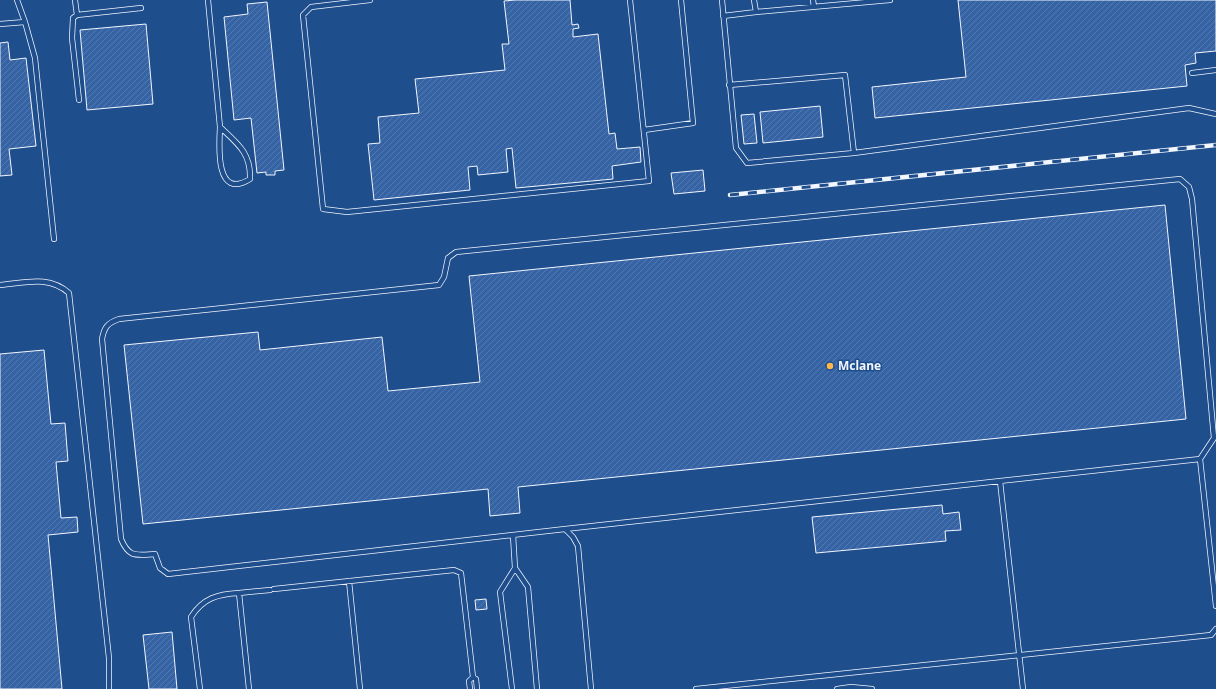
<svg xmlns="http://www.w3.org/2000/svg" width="1216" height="689" font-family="'Noto Sans',sans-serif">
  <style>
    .building { fill: url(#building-hatch); stroke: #f2f6ff }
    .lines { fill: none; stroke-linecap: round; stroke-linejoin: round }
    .service-casing { stroke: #f2f6ff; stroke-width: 6 }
    .service { stroke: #1f4e8c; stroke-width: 4.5 }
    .rail-casing { stroke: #f2f6ff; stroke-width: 4.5 }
    .rail { stroke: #1f4e8c; stroke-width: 3; stroke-dasharray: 9; stroke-linecap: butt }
    .poi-dot { fill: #ffb74d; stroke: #1f4e8c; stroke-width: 1.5 }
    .labels { text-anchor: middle; stroke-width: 3; stroke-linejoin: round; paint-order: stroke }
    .poi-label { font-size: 12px; font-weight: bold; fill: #f2f6ff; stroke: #1f4e8c; text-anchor: start }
  </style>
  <defs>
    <pattern id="building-hatch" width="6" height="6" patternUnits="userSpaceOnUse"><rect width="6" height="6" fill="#3563a3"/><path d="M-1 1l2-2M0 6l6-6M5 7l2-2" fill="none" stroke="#537ab1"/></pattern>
  </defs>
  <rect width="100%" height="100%" fill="#1f4e8c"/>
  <path class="building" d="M 515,0 L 570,0 L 572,25 L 578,24 L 579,28 L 573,29 L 573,37 L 598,34 L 609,134 L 615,133 L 617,149 L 640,147 L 641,162 L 612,166 L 613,179 L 516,188 L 512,148 L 506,149 L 508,172 L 478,175 L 477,166 L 468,167 L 470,190 L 374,200 L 368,144 L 380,143 L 378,117 L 419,113 L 415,79 L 505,70 L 502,44 L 509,44 L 504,1 Z
    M 958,0 L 1216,0 L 1216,51 L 1195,53 L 1196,63 L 1185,65 L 1187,86 L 875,118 L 872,87 L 966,77 Z
    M 267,2 L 284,170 L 275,171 L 275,175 L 266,175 L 266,172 L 257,173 L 251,118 L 234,120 L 224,17 L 248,14 L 247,4 Z
    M 146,24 L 153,104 L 87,110 L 80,30 Z
    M 8,42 L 10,60 L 26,58 L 36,146 L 9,149 L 12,175 L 0,176 L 0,43 Z
    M 820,106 L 823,137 L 763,143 L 760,112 Z
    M 754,114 L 757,143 L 744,144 L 741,115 Z
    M 703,170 L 705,191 L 674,194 L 671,173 Z
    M 1165,205 L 1186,419 L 518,487 L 520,513 L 490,516 L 488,489 L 143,524 L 124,345 L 258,332 L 260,350 L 382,337 L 388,391 L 480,382 L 469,276 Z
    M 44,350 L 51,424 L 65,423 L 68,461 L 56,462 L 61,518 L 77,517 L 78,532 L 48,535 L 62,689 L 0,689 L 0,354 Z
    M 942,505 L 943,514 L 959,512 L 961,530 L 945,531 L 946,541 L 816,553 L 812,517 Z
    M 486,599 L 487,609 L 476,610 L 475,600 Z
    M 172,632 L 177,689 L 149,689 L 143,635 Z"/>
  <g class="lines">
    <defs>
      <path id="service" d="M 75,0 L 77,15
        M 208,0 L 220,127
        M 370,0 L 311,7 L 303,15 L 323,209 L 347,212 L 649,181 L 630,0
        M 722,0 L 736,148 L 747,163 L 854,153 L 1189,108 L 1216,114
        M 754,0 L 756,12 L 890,0
        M 813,0 L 814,7
        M 723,16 L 756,12
        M 25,22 L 35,58 L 54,239
        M 0,24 L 25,22 L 17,0
        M 1192,73 L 1216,70
        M 729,85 L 845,75 L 854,153
        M 79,100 L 72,38 L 73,18 L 77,15 L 141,8
        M 220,127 C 238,144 251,153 250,179 C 215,201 219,146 220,127 Z
        M 644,130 L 693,123 L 681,0
        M 0,285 C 26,283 48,275 69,293 L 109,658 L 109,689
        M 1000,481 L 1023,689
        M 565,529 L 1200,459
        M 513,535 L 515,568
        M 349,581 L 360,689
        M 274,589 L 454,570 L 461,573 L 473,677
        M 200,689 L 191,617 C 203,598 218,594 239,593
        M 249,689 L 239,593 L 270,590
        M 470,689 L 469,681 L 473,677 L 476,679 L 477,689
        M 512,689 L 500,592 L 515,568 L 528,587 L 537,689
        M 591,689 L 578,546 L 573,537 L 565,529 L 168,574 L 160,568 L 155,554 C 136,555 129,558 121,539 L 102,339 C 104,328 107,323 119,319 L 439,285 L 444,277 L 448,258 L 456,252 L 1180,179 L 1189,187 L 1192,199 L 1214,438 L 1200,459 L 1216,606
        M 696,689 L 1211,635 L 1216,629
        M 837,689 L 851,687 L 872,689"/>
    </defs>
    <use href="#service" class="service-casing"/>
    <use href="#service" class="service"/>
    <defs>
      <path id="rail" d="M 730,195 L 1216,145"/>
    </defs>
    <use href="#rail" class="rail-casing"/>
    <use href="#rail" class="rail"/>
  </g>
  <circle class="poi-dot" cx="830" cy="366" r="4"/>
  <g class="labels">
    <g class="poi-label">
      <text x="838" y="370">Mclane</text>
    </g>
  </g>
</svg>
